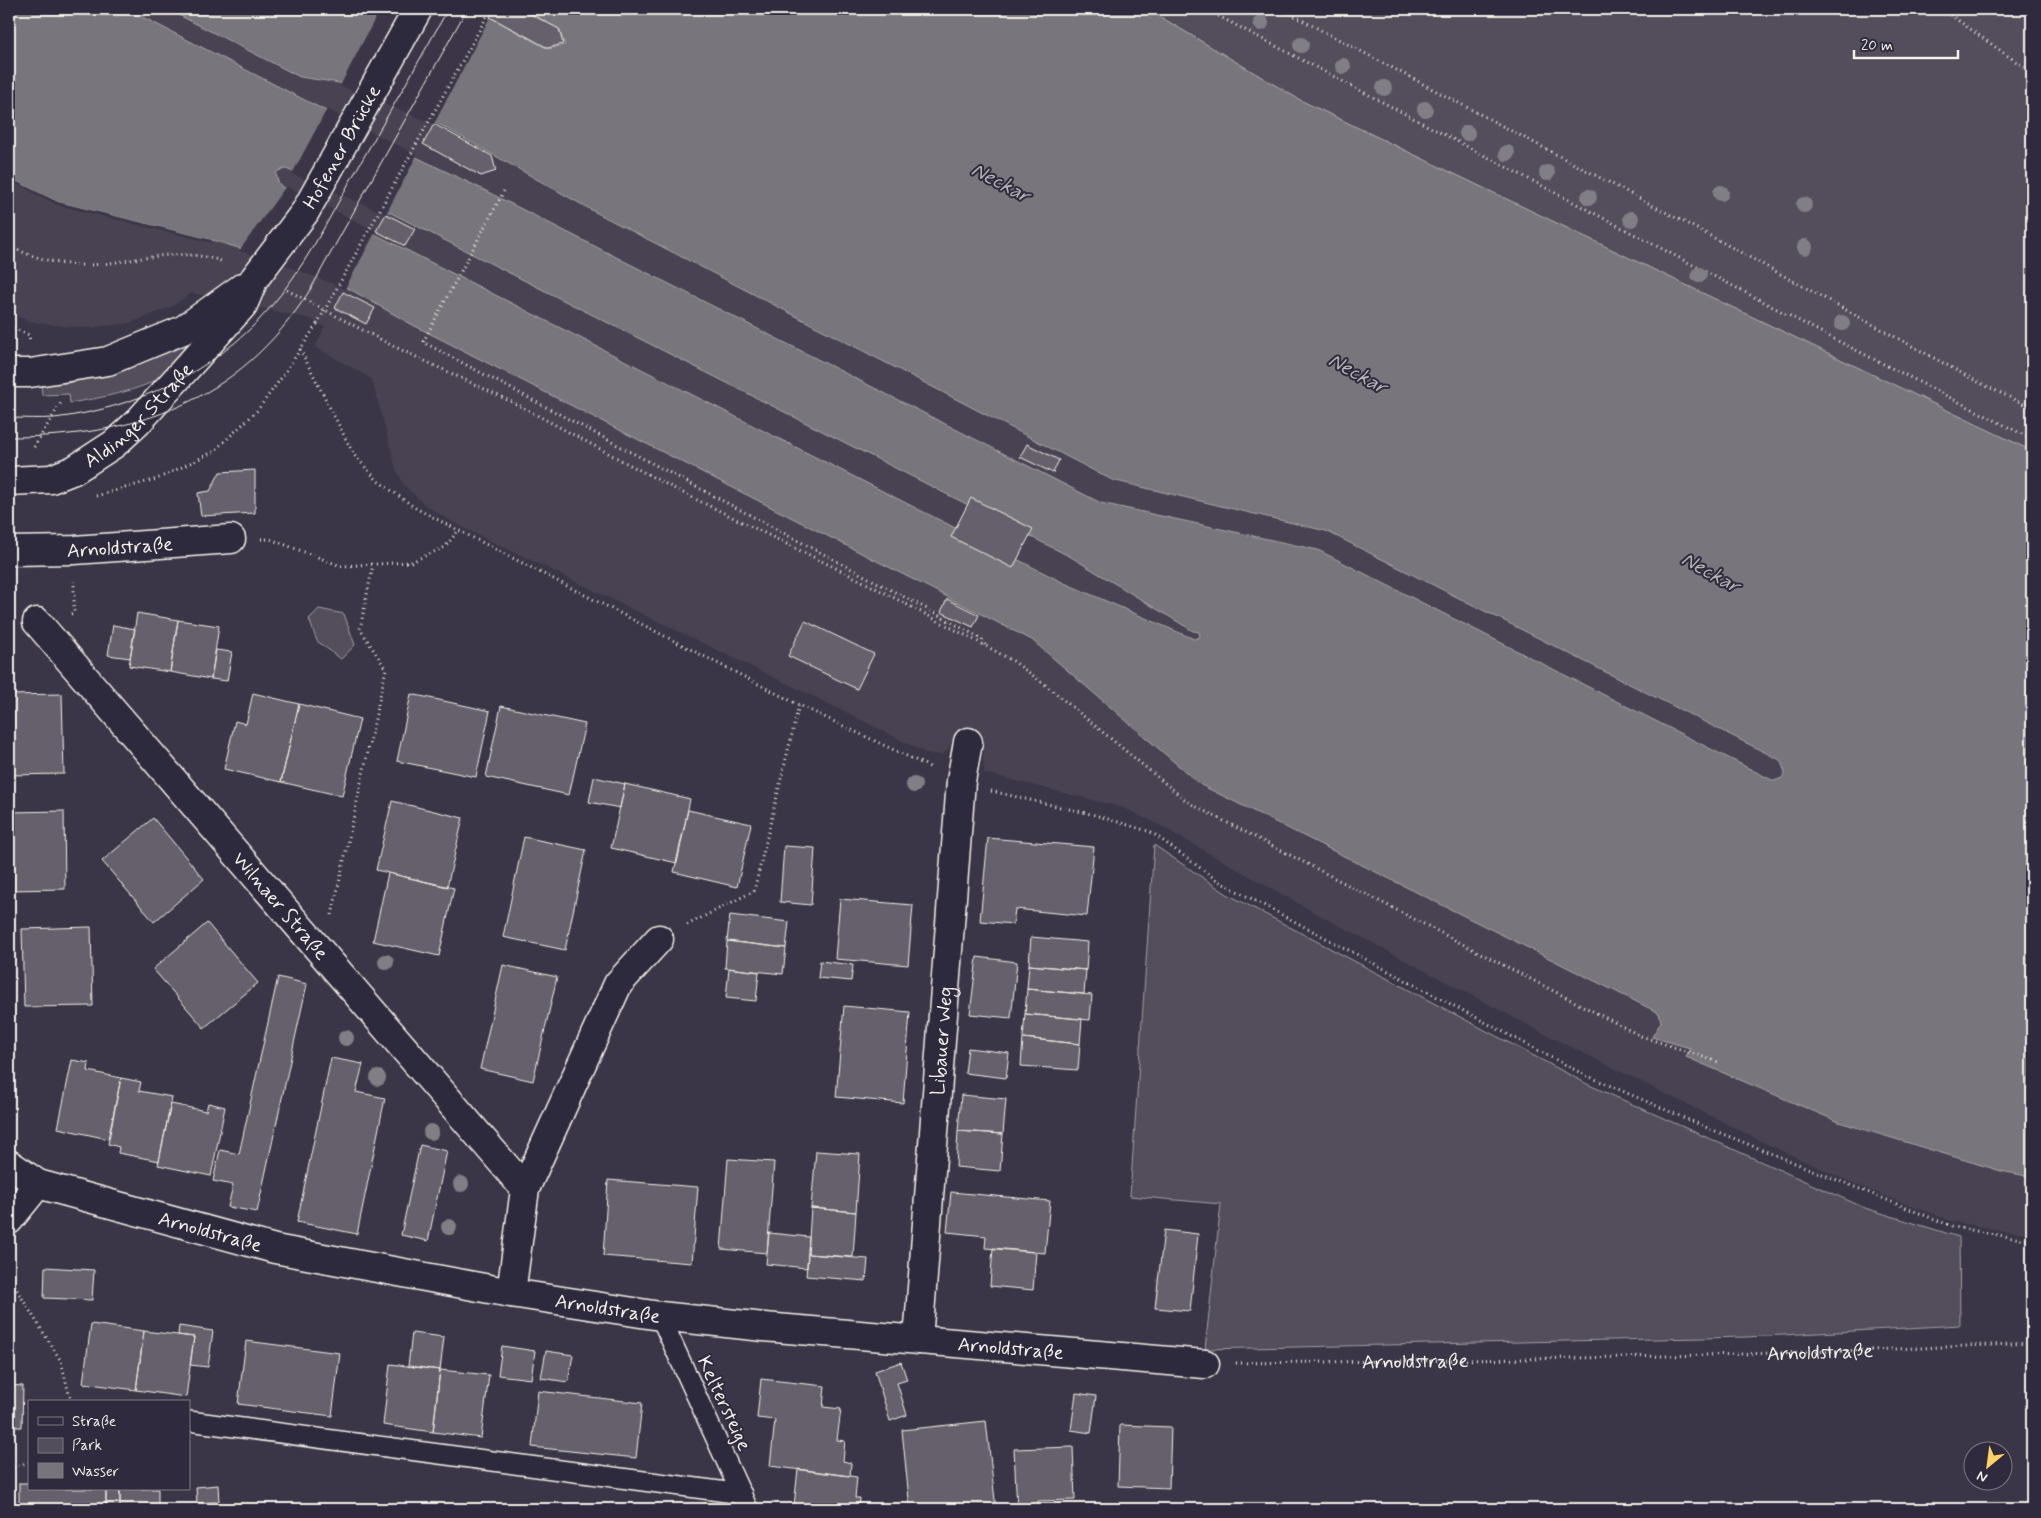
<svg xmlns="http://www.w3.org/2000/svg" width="2041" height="1518" font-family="Mynerve,sans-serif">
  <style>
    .built { fill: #484352 }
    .green { fill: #534e5c; stroke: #a4a0a2 }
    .water { fill: #78747b; stroke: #aaa6a7; fill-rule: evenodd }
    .pier { fill: #3b3647 }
    .building { fill: #65616c; stroke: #f4f1e8 }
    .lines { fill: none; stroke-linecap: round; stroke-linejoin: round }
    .service-casing { stroke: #f4f1e8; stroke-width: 22 }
    .minor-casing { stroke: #f4f1e8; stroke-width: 31 }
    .secondary-casing { stroke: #f4f1e8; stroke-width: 31 }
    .path { stroke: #f4f1e8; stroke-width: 3; stroke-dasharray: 1 4; stroke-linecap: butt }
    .service { stroke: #2f2a3d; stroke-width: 19 }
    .minor { stroke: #2f2a3d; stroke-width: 28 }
    .secondary { stroke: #2f2a3d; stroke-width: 28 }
    .tram { stroke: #f4f1e8; stroke-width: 1 }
    .secondary-bridge-casing { stroke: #f4f1e8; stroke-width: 31; stroke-linecap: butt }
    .path-bridge { stroke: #f4f1e8; stroke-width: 3; stroke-dasharray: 1 4; stroke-linecap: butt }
    .secondary-bridge { stroke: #2f2a3d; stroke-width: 28 }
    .tree { fill: #827e85 }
    .labels { text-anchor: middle; stroke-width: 4; stroke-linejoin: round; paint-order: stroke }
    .street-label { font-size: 20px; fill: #f4f1e8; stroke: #2f2a3d }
    .water-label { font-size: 21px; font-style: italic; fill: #b6b2b2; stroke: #2f2a3d }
  </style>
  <rect width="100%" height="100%" fill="#3b3647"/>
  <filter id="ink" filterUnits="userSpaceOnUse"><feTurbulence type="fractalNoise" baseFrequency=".02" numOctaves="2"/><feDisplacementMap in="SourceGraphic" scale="10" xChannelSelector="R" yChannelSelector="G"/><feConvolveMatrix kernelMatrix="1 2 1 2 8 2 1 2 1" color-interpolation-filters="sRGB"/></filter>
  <g filter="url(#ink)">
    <path class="built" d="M 9,9 L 167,9 L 300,77 L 346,84 L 435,122 L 595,212 L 1112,480 L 1326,531 L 1780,760 L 2032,832 L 2032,1233 L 2005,1231 L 1951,1221 L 1857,1185 L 1765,1143 L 1549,1036 L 1312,911 L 1159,825 L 1124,808 L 984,773 L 983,744 L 952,740 L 948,750 L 941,755 L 926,753 L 854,716 L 456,524 L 425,505 L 404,485 L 396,469 L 372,379 L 315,347 L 325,327 L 311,319 L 192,293 L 171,307 L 130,323 L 88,328 L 61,326 L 29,321 L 9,313 Z"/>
    <path class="green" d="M 1147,9 L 2032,9 L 2032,451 L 1300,100 Z
      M 204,330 C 191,344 180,362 165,374 C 147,390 94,399 70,403 L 69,394 L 42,395 L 41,383 L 68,383 L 110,373 Z
      M 319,609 L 344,614 L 355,645 L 341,659 L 317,641 L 309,619 Z
      M 1154,845 L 1227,894 L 1589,1085 L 1865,1208 L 1959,1237 L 1960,1325 L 1747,1337 L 1205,1349 L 1221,1204 L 1130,1196 Z"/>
    <path class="water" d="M 9,9 L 127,9 L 416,157 L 480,188 L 1101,503 L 1318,550 L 1774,781 L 1782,778 L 1785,772 L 1780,760 L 1326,531 L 1112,480 L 595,212 L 435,122 L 346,84 L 300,77 L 167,9 L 475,9 L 548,49 L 565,45 L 559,29 L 523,9 L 1147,9 L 1300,100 L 2032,451 L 2032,1177 L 2001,1171 L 1839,1122 L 1686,1057 L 1690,1048 L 1652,1037 L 1661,1022 L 1659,1013 L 1201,785 L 1032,640 L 411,324 L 339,283 L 278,260 L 212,240 L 58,202 L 9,178 ZM 286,169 L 387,211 L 1071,557 L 1193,631 L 1199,632 L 1200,637 L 1194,639 L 1062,582 L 282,187 L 278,182 L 276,174 L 278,171 Z"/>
    <path class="pier" d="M 380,9 L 480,9 L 491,15 L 434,124 L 340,86 Z
      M 327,109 L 417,155 L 386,214 L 292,174 Z
      M 9,178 L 58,202 L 212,240 L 212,243 L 57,205 L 9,180 Z
      M 286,186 L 376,231 L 345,289 L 277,262 L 239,251 Z"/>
    <path class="building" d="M 495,9 L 521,9 L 559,29 L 563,44 L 548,48 L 490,17 Z
      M 434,124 L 492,156 L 496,171 L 481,176 L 423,144 Z
      M 386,214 L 415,229 L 405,246 L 376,231 Z
      M 343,292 L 375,308 L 366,324 L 335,308 Z
      M 1027,444 L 1059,460 L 1053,473 L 1020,457 Z
      M 255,470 L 255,513 L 201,516 L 198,493 L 210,491 L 220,472 Z
      M 971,498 L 1033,529 L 1013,568 L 951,537 Z
      M 947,599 L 979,615 L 973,627 L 941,612 Z
      M 137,613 L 178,620 L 170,672 L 129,666 Z
      M 178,620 L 219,626 L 211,679 L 170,672 Z
      M 805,621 L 874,654 L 857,689 L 788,656 Z
      M 113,625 L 135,629 L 130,658 L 108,655 Z
      M 216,650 L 232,652 L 227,681 L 211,679 Z
      M 253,693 L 299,704 L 281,782 L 224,769 L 235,721 L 246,724 Z
      M 62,694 L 64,774 L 9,775 L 9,695 Z
      M 411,694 L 490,711 L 476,777 L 397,761 Z
      M 299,704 L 360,719 L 342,796 L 281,782 Z
      M 501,706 L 585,724 L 569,795 L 486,777 Z
      M 594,777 L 625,784 L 620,808 L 589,802 Z
      M 625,784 L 690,799 L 677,863 L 611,848 Z
      M 392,801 L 463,818 L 447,887 L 376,870 Z
      M 688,810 L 751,824 L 737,887 L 674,872 Z
      M 64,811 L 65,889 L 9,890 L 9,812 Z
      M 153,818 L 204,879 L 154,922 L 102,861 Z
      M 524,837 L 586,850 L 565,950 L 503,937 Z
      M 988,838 L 1094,847 L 1087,916 L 1015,909 L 1013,924 L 980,921 Z
      M 784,846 L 815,848 L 811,905 L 780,902 Z
      M 388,873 L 454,888 L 439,956 L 373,941 Z
      M 840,899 L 913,905 L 908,965 L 835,959 Z
      M 730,915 L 789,922 L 786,948 L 727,941 Z
      M 207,923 L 258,983 L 204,1028 L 153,969 Z
      M 91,927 L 93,1006 L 24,1007 L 22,929 Z
      M 1031,937 L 1088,942 L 1086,970 L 1029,965 Z
      M 727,941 L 786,948 L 783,974 L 725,968 Z
      M 977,957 L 1017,962 L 1011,1018 L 970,1014 Z
      M 820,961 L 853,965 L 851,981 L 818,978 Z
      M 503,965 L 557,977 L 533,1081 L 480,1069 Z
      M 1029,965 L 1086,970 L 1084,994 L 1027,989 Z
      M 729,968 L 759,972 L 756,1001 L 726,998 Z
      M 278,977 L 307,984 L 257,1212 L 228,1207 L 233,1185 L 213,1181 L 220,1150 L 239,1154 Z
      M 1027,989 L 1092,995 L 1090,1020 L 1025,1014 Z
      M 844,1006 L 910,1012 L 903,1103 L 836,1097 Z
      M 1025,1014 L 1082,1019 L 1080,1044 L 1023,1038 Z
      M 1023,1038 L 1080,1044 L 1078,1070 L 1021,1066 Z
      M 968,1048 L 1009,1053 L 1006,1078 L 965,1073 Z
      M 331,1058 L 363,1064 L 356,1092 L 385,1098 L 357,1234 L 297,1222 Z
      M 72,1060 L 89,1063 L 88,1071 L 121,1078 L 108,1139 L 58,1128 Z
      M 121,1078 L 141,1082 L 139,1091 L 172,1097 L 159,1161 L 118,1153 L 119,1147 L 108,1144 Z
      M 961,1095 L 1006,1099 L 1003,1134 L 958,1131 Z
      M 208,1103 L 225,1107 L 211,1176 L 158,1165 L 171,1104 L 206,1111 Z
      M 958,1131 L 1003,1134 L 1000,1171 L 956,1167 Z
      M 420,1145 L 447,1151 L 428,1241 L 401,1235 Z
      M 816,1151 L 860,1154 L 856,1212 L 811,1208 Z
      M 728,1159 L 774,1162 L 767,1253 L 721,1249 Z
      M 608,1180 L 698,1187 L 692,1263 L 603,1256 Z
      M 951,1192 L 1050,1201 L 1045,1253 L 985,1248 L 986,1236 L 947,1232 Z
      M 811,1208 L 856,1212 L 853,1257 L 808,1254 Z
      M 1164,1230 L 1198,1234 L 1190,1311 L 1155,1308 Z
      M 769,1233 L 809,1237 L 807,1268 L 766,1264 Z
      M 993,1248 L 1036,1252 L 1033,1290 L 990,1286 Z
      M 808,1254 L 868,1259 L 866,1281 L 806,1276 Z
      M 45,1267 L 94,1270 L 92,1300 L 44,1298 Z
      M 91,1324 L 144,1331 L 136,1390 L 83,1383 Z
      M 179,1326 L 213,1331 L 208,1367 L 190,1365 L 194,1337 L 178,1335 Z
      M 144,1331 L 194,1337 L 186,1397 L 136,1390 Z
      M 412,1333 L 444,1337 L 440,1370 L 408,1366 Z
      M 246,1341 L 340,1353 L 332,1416 L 238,1404 Z
      M 502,1346 L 535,1351 L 531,1379 L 498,1375 Z
      M 546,1351 L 573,1355 L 568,1382 L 541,1378 Z
      M 901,1362 L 907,1380 L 897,1383 L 907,1415 L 890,1421 L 875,1371 Z
      M 390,1364 L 440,1370 L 433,1432 L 383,1425 Z
      M 440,1370 L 489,1375 L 481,1438 L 433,1432 Z
      M 761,1379 L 825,1386 L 823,1407 L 841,1409 L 837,1440 L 845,1441 L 843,1461 L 851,1463 L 850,1476 L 770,1466 L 775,1420 L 757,1418 Z
      M 9,1385 L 23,1386 L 22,1427 L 14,1427 L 13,1449 L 9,1449 Z
      M 538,1391 L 642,1403 L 636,1458 L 532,1447 Z
      M 1076,1393 L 1096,1396 L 1091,1433 L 1071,1430 Z
      M 986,1421 L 996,1509 L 910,1509 L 902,1430 Z
      M 1120,1425 L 1171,1427 L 1169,1488 L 1118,1486 Z
      M 1073,1447 L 1075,1500 L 1038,1501 L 1038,1509 L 1017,1509 L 1014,1449 Z
      M 798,1469 L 857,1477 L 855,1498 L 860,1498 L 859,1509 L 819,1509 L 794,1506 Z
      M 19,1483 L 29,1483 L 29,1489 L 106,1489 L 106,1509 L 19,1509 Z
      M 218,1485 L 219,1502 L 197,1503 L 196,1487 Z
      M 106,1489 L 120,1489 L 120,1509 L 106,1509 Z
      M 120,1489 L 158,1489 L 158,1508 L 167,1509 L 120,1509 Z"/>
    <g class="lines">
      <defs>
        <path id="service" d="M 660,1316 L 748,1509
          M 189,1421 L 742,1494"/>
        <g id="minor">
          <path id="s2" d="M 9,551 L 74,550 L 231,539"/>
          <path id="s3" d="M 37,622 L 525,1189"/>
          <path id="s4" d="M 9,1164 L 38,1184 L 275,1249 L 511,1293 L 660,1316 L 764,1327 L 1205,1364"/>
          <path d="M 9,1220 L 38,1184"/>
          <path d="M 511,1293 L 525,1189 L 618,984 L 659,939"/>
          <path id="s5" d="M 918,1340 L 961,781 L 968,742"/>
        </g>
        <g id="secondary">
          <path d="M 9,373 L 30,373 L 108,361 L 183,330 L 243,287"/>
          <path id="s6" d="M 9,481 L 51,479 L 74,470 L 114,444 L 138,422 L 243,305 L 254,279"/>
        </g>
      </defs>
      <use href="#service" class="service-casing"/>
      <use href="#minor" class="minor-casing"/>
      <use href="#secondary" class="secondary-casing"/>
      <g class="path">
        <path d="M 1205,9 L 1832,338 L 2032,439"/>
        <path d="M 1281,9 L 1718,240 L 1976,381 L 2032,408"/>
        <path d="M 1942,9 L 2032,73"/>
        <path d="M 504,191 L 423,342 L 929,610 L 982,639 L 985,645"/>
        <path d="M 9,246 C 38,260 70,268 102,264 C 145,259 182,247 224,262"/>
        <path d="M 287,290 L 389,344 L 516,404 L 677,490 L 862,581 L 986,646 L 1013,661 L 1043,683 L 1189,803 L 1641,1036 L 1718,1062"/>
        <path d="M 9,326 L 29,335 L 30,342"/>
        <path d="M 300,349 L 354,455 L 378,481 L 417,509 L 799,705 L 932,768"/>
        <path d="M 34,447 L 62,401"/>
        <path d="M 96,496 L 157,479 L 213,452 L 256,412 L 282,377 L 317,324"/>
        <path d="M 261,539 L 270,539 L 341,566 L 411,562 L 445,547 L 458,531"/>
        <path d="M 71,614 L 74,613 L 74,581"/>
        <path d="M 991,791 L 1095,815 L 1151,832 L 1218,881 L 1581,1073 L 1703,1126 L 1954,1227 L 2032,1241"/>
        <path d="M 332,915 L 386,669 L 360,629 L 373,565"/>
        <path d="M 687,925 L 754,891 L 799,705"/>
        <path d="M 9,1277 L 61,1361 L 71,1402"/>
        <path id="s1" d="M 1236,1363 C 1501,1360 1767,1356 2032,1343"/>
        <path d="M 9,1469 L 29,1462"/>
      </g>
      <use href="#service" class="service"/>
      <use href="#minor" class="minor"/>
      <use href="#secondary" class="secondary"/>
      <path class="tram" d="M 9,418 C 24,418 39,419 54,418 C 134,409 215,372 268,310 C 303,270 327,222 353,176 C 385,120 417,65 448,9
        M 9,437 C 137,437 239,402 310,290 L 467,9"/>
      <defs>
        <g id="secondary-bridge">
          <path id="s7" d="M 254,279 L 305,212 L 418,9"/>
        </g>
      </defs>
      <use href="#secondary-bridge" class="secondary-bridge-casing"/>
      <path class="path-bridge" d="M 317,324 L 491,9"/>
      <use href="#secondary-bridge" class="secondary-bridge"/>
    </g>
    <g class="tree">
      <circle cx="1261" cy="23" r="8"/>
      <circle cx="1301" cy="45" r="8"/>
      <circle cx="1343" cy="66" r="8"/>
      <circle cx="1384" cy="88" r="8"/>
      <circle cx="1425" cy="109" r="8"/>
      <circle cx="1467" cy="133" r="8"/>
      <circle cx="1507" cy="153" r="8"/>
      <circle cx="1547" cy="173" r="8"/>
      <circle cx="1721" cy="193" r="8"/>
      <circle cx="1589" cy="197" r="8"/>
      <circle cx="1804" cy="205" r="8"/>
      <circle cx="1631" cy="219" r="8"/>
      <circle cx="1805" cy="247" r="8"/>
      <circle cx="1699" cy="275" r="8"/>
      <circle cx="1842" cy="323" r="8"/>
      <circle cx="914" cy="785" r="8"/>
      <circle cx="386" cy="962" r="8"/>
      <circle cx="346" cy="1038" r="8"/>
      <circle cx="378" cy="1078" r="8"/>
      <circle cx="431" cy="1132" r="8"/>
      <circle cx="461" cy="1184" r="8"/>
      <circle cx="449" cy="1227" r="8"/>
    </g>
  </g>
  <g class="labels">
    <g class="street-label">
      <text dy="7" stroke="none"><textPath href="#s7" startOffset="159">Hofener Brücke</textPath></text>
      <text dy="7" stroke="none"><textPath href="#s6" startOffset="152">Aldinger Straße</textPath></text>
      <text dy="7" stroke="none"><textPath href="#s2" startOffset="111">Arnoldstraße</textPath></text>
      <text dy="7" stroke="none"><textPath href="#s3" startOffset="374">Wilnaer Straße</textPath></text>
      <text dy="7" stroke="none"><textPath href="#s5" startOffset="300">Libauer Weg</textPath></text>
      <text dy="7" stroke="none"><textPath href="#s4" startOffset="214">Arnoldstraße</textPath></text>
      <text dy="7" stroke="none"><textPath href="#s4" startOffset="619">Arnoldstraße</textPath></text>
      <text dy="7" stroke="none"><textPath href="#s4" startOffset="1024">Arnoldstraße</textPath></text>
      <text dy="7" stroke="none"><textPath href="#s1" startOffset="584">Arnoldstraße</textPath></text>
      <text dy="7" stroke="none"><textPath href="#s1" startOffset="179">Arnoldstraße</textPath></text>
      <text transform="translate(725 1403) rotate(65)" y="7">Keltersteige</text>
    </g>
    <g class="water-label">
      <text transform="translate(1001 182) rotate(28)" y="7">Neckar</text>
      <text transform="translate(1358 373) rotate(29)" y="7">Neckar</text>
      <text transform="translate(1711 572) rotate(29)" y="7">Neckar</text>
    </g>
  </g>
  <rect width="2041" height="1518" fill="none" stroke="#2f2a3d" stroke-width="30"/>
  <rect x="15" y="15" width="2011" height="1488" fill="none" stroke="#f4f1e8" stroke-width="2" filter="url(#ink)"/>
  <rect x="28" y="1400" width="162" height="90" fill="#2f2a3d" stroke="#7e7a81"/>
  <rect x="38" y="1417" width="25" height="8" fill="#2f2a3d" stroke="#7e7a81"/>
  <text x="72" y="1426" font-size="15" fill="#f4f1e8">Straße</text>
  <rect x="38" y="1438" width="25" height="15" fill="#534e5c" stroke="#7e7a81"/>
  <text x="72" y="1450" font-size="15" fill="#f4f1e8">Park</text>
  <rect x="38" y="1463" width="25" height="15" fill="#78747b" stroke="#7e7a81"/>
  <text x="72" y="1476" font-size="15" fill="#f4f1e8">Wasser</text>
  <g transform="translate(1988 1466) rotate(209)"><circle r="24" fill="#2f2a3d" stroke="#7e7a81"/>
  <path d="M0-4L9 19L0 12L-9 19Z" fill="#ffd166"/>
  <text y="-8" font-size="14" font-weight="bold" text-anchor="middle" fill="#f4f1e8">N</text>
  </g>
  <path d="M1854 50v8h104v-8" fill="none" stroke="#f4f1e8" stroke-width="2.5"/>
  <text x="1861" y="50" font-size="15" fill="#f4f1e8" stroke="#2f2a3d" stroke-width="4" paint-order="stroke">20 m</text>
</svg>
